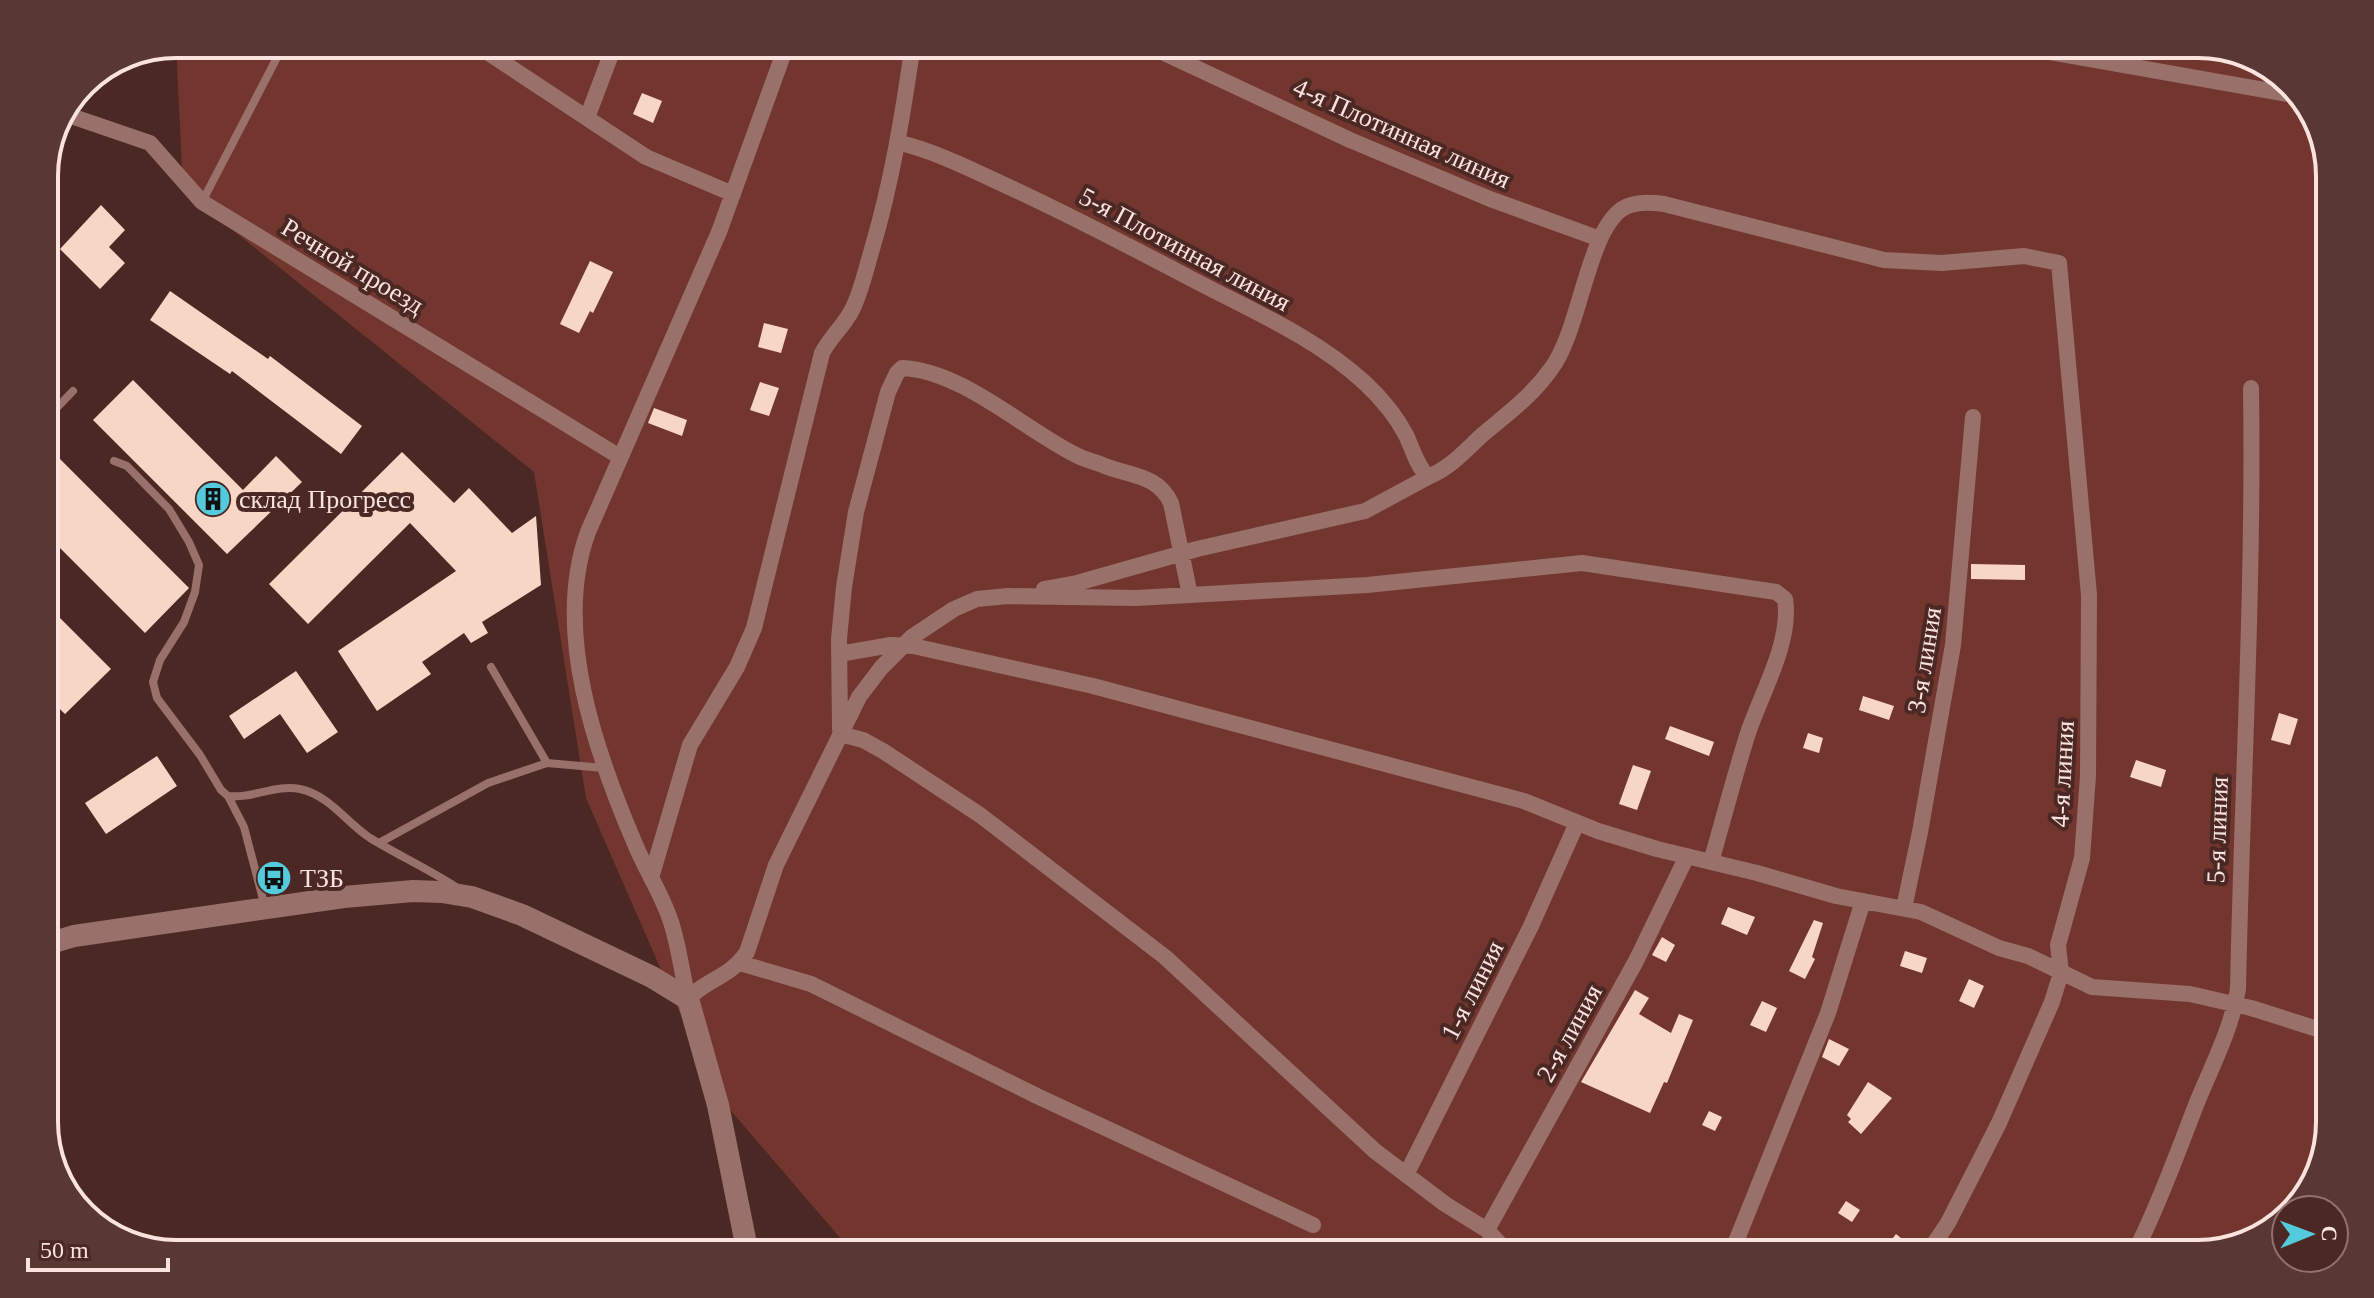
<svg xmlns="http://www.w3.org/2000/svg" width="2374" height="1298" font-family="Georgia,serif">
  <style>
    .green { fill: #73362e }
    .building { fill: #f8d6c5 }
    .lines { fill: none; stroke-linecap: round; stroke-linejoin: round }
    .lane { stroke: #99706a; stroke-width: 8 }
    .street { stroke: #99706a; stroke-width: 16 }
    .secondary { stroke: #99706a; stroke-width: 22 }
    .labels { text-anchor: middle; stroke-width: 8; stroke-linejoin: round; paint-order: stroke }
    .street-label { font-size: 26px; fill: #fae2de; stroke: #4b2823 }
    .poi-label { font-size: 26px; fill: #fae2de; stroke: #4b2823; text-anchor: start }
    .rim { fill: none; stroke: #fae2de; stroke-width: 4 }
  </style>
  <rect width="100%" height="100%" fill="#4b2823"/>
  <path class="green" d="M 176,44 L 2198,44 L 2257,58 L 2308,103 L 2330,168 L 2330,1122 L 2316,1181 L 2264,1236 L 2198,1254 L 854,1254 L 714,1091 L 586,798 L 534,472 L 183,190 Z"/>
  <path class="building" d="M 642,93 L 662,101 L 653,123 L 633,114 Z
    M 101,205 L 125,230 L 109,247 L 125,263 L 100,289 L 60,249 Z
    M 590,261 L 613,272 L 593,313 L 590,311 L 579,333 L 560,324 Z
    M 170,291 L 268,359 L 270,356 L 362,426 L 341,454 L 232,371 L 230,374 L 150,320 Z
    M 764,323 L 788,329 L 781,353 L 758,347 Z
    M 133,380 L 243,490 L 276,456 L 302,482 L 227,554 L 93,420 Z
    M 760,382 L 779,388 L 769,416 L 750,410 Z
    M 654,408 L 687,420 L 682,436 L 648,423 Z
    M 402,452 L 454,503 L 469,488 L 512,533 L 536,516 L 541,585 L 482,622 L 488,633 L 471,643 L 464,633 L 422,662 L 431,674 L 377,711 L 338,651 L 456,571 L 410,523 L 308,624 L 269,584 Z
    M 55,454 L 189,588 L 145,633 L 44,532 L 44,464 Z
    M 1971,564 L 2025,565 L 2025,580 L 1971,579 Z
    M 44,602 L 111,669 L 65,714 L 44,694 Z
    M 296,671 L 338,732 L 307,753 L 280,714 L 244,739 L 229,716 Z
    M 1863,696 L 1894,706 L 1889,720 L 1859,710 Z
    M 2279,713 L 2298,719 L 2290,745 L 2271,740 Z
    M 1670,726 L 1714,742 L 1709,756 L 1665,739 Z
    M 1808,733 L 1823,738 L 1819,753 L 1803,748 Z
    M 157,756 L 177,786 L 106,834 L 85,803 Z
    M 2136,760 L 2166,770 L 2161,787 L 2130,777 Z
    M 1633,765 L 1651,771 L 1637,810 L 1619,804 Z
    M 1728,907 L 1755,917 L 1747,935 L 1721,924 Z
    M 1814,920 L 1823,923 L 1812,957 L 1815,959 L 1805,979 L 1789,971 Z
    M 1662,937 L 1675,945 L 1666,962 L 1652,955 Z
    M 1905,951 L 1927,958 L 1922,973 L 1900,966 Z
    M 1969,979 L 1984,986 L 1974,1008 L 1959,1001 Z
    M 1635,990 L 1649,998 L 1639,1014 L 1671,1033 L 1679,1014 L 1693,1020 L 1667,1083 L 1664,1082 L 1650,1113 L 1581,1082 Z
    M 1762,1001 L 1777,1008 L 1766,1032 L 1750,1025 Z
    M 1829,1039 L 1849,1049 L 1839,1066 L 1822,1057 Z
    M 1868,1082 L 1892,1098 L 1861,1134 L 1848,1122 L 1851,1119 L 1847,1115 Z
    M 1709,1111 L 1722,1117 L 1715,1131 L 1702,1125 Z
    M 1846,1201 L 1860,1210 L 1852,1222 L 1838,1213 Z
    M 1896,1234 L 1917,1251 L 1916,1254 L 1881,1254 Z"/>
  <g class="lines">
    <path class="lane" d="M 202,202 L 284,44
      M 44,421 L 73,391
      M 114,461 L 127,466 L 169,509 L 189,542 L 199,565 L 195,592 L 184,622 L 160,660 L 153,682 L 157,698 L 200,755 L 221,790 L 228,796 L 244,827 L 265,907
      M 491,667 L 547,763 L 604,768
      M 228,796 C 252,799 276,784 300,789 C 329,795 347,823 370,838 C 398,855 428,869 456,887
      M 379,843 L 488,783 L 547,763"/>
    <path class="street" d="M 475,44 L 646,157 L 733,194
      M 1145,44 L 1350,140 L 1490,199 L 1600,239
      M 2005,44 L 2299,96
      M 68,115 L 150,143 L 202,202 L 620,457
      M 587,118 L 615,44
      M 897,142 C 938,152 972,170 1009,187 C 1070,215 1129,246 1188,277 C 1248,309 1314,336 1365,383 C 1381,398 1396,416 1406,435 C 1413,450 1417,466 1428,477 C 1450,468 1464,452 1481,436 C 1507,414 1531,397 1551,369 C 1580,331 1587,233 1622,209 C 1634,201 1650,202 1664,204 L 1884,260 L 1942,263 L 2024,256 L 2059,263 L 2089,595 L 2088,776 L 2082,858 L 2058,945 L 2061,973 L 2052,1002 L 1999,1123 L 1948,1223 L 1927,1254
      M 1044,589 L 1077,583 L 1197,549 L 1365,511 L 1428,477
      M 839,654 L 891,645 L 913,646 L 1093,686 L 1524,801 L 1598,831 L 1657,849 L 1757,873 L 1836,896 L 1921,912 L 1999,948 L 2028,956 L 2092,987 L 2190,994 L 2251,1008 L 2330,1033
      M 840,729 L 839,639 L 844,587 L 856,512 L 888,392 L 897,373 L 902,368 C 961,370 1025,430 1076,455 C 1085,460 1096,462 1105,466 C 1131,476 1158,475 1171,503 L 1190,595
      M 840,734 L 863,740 L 883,751 L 980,815 L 1165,957 L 1375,1151 L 1445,1204 L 1487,1230 L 1509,1254
      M 651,878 L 690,745 L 737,667 L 754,628 L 822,353 C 831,336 845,325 853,308 C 862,289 866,269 872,249 C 892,182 903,113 913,44
      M 1904,908 L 1920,832 L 1953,645 L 1973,417
      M 740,963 L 811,984 L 1037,1096 L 1313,1225
      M 688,999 C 706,979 730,978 747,952 L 776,865 L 859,697 L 881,668 L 912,637 L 954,609 L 977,599 L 1008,596 L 1136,598 L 1190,595 L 1367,585 L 1582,563 L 1776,592 L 1785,599 C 1792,643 1760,695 1747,736 C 1734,778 1723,820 1711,862
      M 688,999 C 682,973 679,947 671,922 C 662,894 646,871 635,844 C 596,753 552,630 588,532 L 719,232 L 787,44
      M 1406,1175 L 1531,926 L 1577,823
      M 1487,1230 L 1636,961 L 1687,856
      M 1731,1254 L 1828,1013 L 1863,901
      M 2134,1254 C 2159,1204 2178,1151 2198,1100 C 2213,1064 2232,1027 2238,989 C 2242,789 2254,589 2251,388"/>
    <path class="secondary" d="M 44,945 L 74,936 L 344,897 L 413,891 L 442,892 L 472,897 L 522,915 L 652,977 L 688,999 L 718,1105 L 748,1254"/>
  </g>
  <defs>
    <symbol id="building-disc" viewBox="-11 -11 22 22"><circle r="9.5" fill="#54cadd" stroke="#4b2823"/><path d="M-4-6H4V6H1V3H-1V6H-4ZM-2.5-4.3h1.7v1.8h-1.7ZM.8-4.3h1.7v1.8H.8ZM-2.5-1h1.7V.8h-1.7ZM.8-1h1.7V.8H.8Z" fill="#111"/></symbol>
    <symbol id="bus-disc" viewBox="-11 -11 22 22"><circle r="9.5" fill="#54cadd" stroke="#4b2823"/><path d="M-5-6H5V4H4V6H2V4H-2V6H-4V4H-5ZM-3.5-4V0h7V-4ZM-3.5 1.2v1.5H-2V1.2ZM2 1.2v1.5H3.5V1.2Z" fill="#111"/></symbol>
  </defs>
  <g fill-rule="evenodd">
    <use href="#building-disc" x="193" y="479" width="40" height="40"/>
    <use href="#bus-disc" x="254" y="858" width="40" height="40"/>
  </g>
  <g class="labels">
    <g class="street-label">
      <text transform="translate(1402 133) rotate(24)" y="9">4-я Плотинная линия</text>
      <text transform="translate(1185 249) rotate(28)" y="9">5-я Плотинная линия</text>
      <text transform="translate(353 266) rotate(31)" y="9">Речной проезд</text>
      <text transform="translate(1924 660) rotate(-81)" y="9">3-я линия</text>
      <text transform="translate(2062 774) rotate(-87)" y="9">4-я линия</text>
      <text transform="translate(2217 830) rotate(-88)" y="9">5-я линия</text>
      <text transform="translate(1472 990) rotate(-63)" y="9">1-я линия</text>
      <text transform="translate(1569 1033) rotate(-61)" y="9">2-я линия</text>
    </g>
    <g class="poi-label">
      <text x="239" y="508">склад Прогресс</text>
      <text x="300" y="887">ТЗБ</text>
    </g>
  </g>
  <path d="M0 0H2374V1298H0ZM176 58H2198A118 118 0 0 1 2316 176V1122A118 118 0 0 1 2198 1240H176A118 118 0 0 1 58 1122V176A118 118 0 0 1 176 58Z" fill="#593732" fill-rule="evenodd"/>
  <path class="rim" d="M176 58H2198A118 118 0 0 1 2316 176V1122A118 118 0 0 1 2198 1240H176A118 118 0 0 1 58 1122V176A118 118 0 0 1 176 58Z"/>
  <g transform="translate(2310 1234) rotate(89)"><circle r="38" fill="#4b2823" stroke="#91726e" stroke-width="2"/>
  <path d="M0-6L14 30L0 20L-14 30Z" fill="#54cadd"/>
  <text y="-12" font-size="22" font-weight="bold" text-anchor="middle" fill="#fae2de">С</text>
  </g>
  <path d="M28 1258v12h140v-12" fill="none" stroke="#fae2de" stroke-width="4"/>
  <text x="40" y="1258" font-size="24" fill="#fae2de" stroke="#4b2823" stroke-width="6" paint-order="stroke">50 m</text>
</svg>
